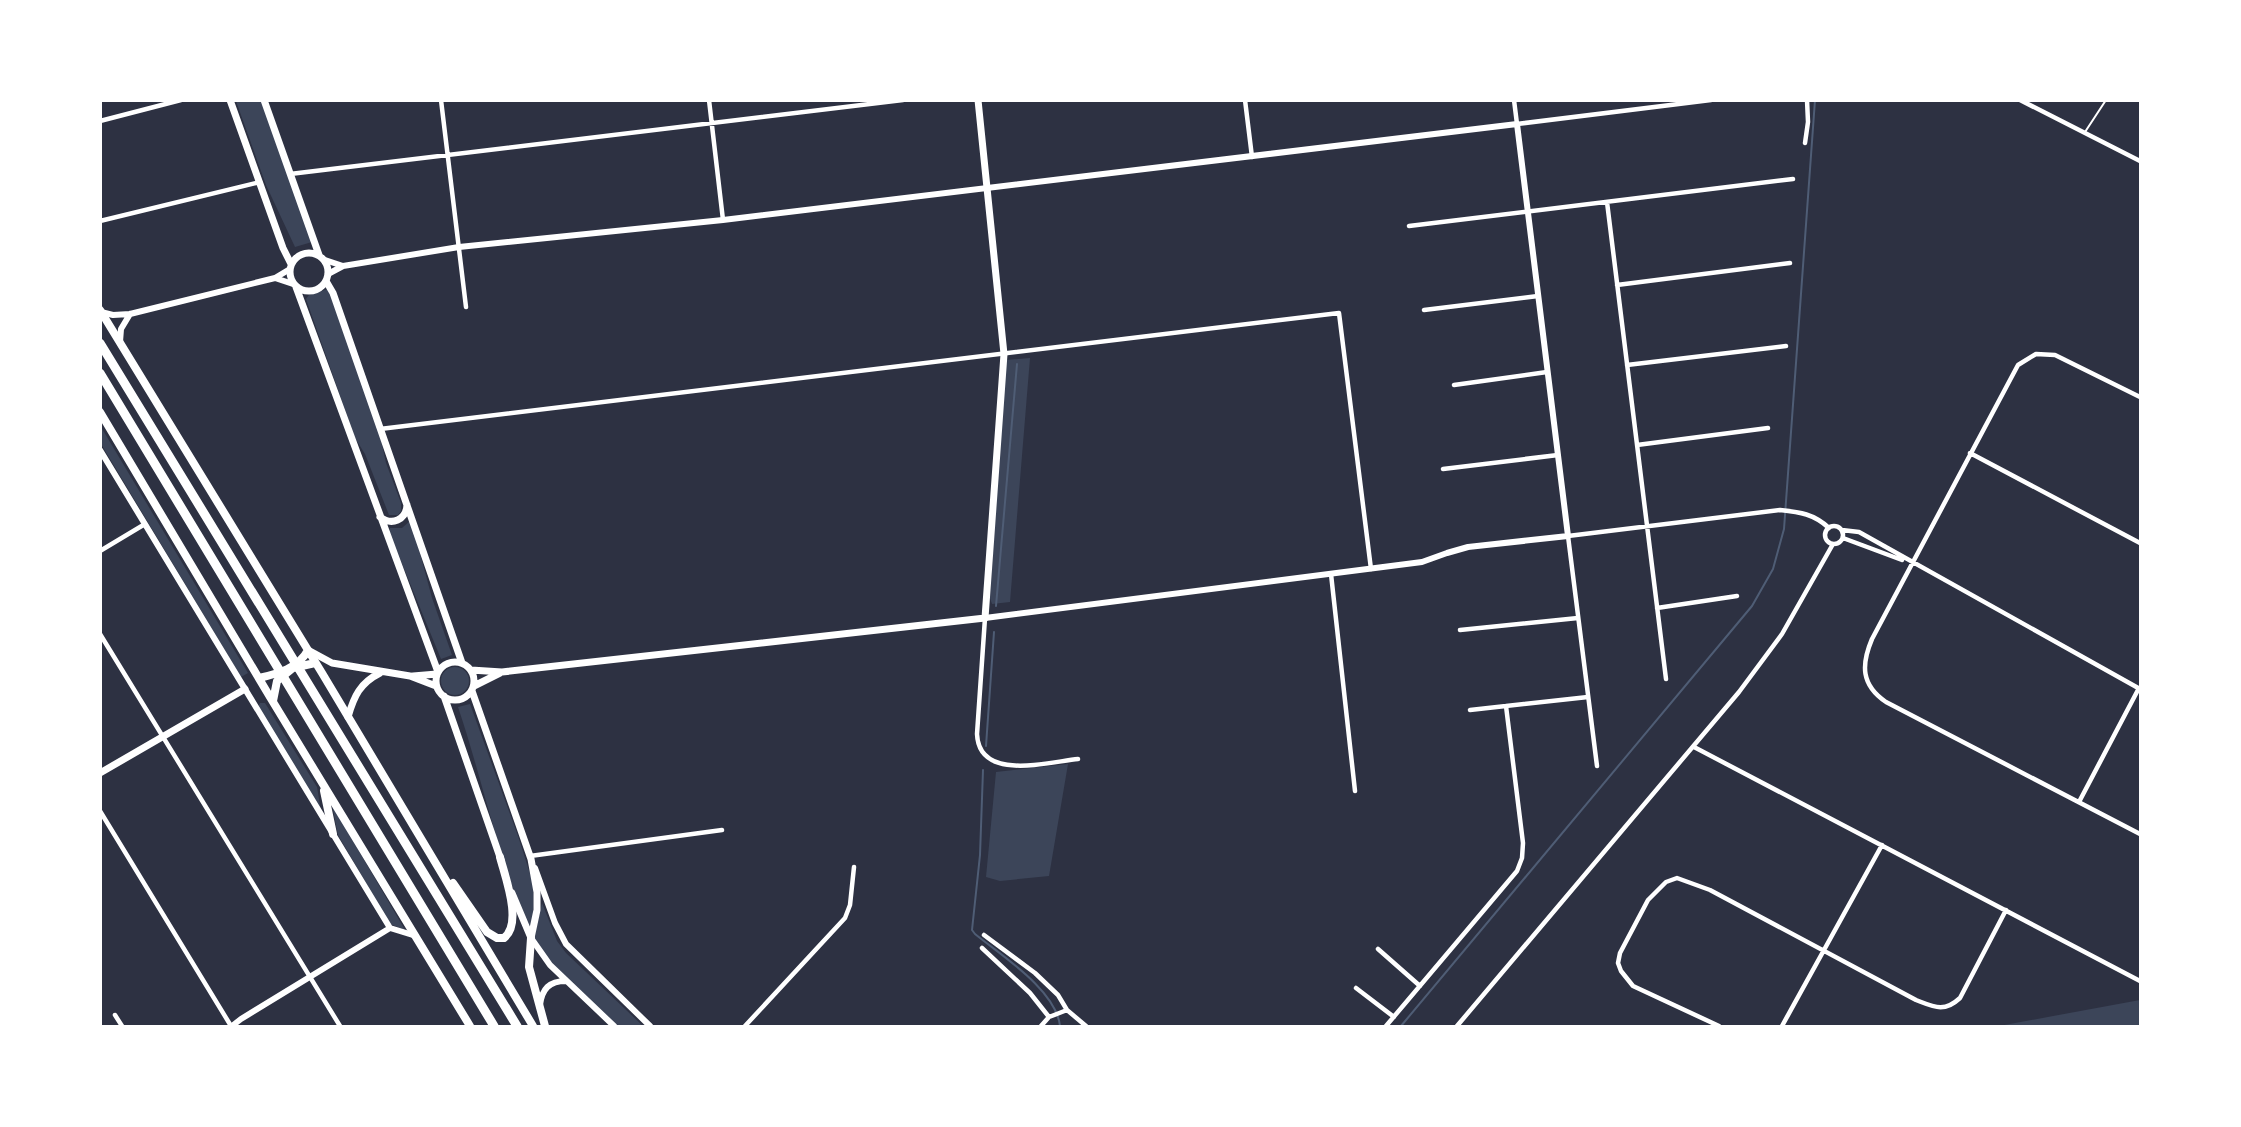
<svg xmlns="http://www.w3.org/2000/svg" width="2241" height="1127" font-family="Mulish,sans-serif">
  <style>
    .green { fill: #3c4559 }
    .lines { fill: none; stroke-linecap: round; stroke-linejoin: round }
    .stream { stroke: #4f5d75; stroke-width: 2 }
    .service { stroke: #fff; stroke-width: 2 }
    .minor { stroke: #fff; stroke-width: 4.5 }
    .tertiary { stroke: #fff; stroke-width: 6 }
    .secondary { stroke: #fff; stroke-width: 7 }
    .primary { stroke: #fff; stroke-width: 8 }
    .motorway { stroke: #fff; stroke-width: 9 }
  </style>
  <rect width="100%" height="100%" fill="#2d3142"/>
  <path class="green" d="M 236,101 L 262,101 L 312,242 L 295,247 L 266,185 Z
    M 328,289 L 379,431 L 386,463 L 401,503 L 401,511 L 398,515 L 389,515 L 365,454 L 355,438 L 306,299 L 309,295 Z
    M 1030,358 L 1010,602 L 992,604 L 990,598 L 1006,360 Z
    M 101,427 L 248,673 L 241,677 L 101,444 Z
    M 411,520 L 432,598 L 452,655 L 441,659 L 389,532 L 390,528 L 402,528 Z
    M441 681a14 14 0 1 1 28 0a14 14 0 1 1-28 0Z
    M 260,703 L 265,703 L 317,787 L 321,811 L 258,707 Z
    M 470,704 L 518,836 L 533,883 L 533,917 L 530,931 C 498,859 483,781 458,707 Z
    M 1068,764 L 1049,876 L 1000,881 L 986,877 L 996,772 Z
    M 332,805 L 405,930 L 390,924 L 338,835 Z
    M 542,903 L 557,941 L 566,953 L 643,1026 L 617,1026 C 588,999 556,972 534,939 Z
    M 2140,1000 L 2140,1026 L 1999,1026 Z"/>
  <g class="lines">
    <path class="stream" d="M 996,606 L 1017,364
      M 986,746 L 994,632
      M 983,770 L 980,855 L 972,930 L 975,934 C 1002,956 1056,990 1060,1026
      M 1401,1026 L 1752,606 L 1773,569 L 1784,529 L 1815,100"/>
    <path class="service" d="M 2085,132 L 2106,100"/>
    <path class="minor" d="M 441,100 L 466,307
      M 709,100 L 723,220
      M 1245,100 L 1252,157
      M 1514,100 L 1517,124 L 1711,100
      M 2020,100 L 2140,161
      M 100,121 L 181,100
      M 1805,143 L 1808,122 L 1807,100
      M 290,174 L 903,100
      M 1607,202 L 1666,679
      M 100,221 L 260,182
      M 1409,226 L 1793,179
      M 1617,285 L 1790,263
      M 1424,310 L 1538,296
      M 1627,365 L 1786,346
      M 1454,385 L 1547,372
      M 2140,397 L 2055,355 L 2036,354 L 2018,365 L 1872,639 C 1861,665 1861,685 1886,702 L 2140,834
      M 380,429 L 1339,313 L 1371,569
      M 1637,445 L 1768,428
      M 1970,453 L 2140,543
      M 1443,469 L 1558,455
      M1825 535a9 9 0 1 1 18 0a9 9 0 1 1-18 0Z
      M 1842,530 L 1859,532 L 2140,689
      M 1843,538 L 1902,560
      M 100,551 L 145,524
      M 1331,574 L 1355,791
      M 1657,608 L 1737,596
      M 985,618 L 977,734 C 979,782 1048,762 1078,759
      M 1460,630 L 1578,618
      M 100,634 L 340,1026
      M 1470,710 L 1588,697
      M 1694,747 L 2140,981
      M 1597,766 L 1568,536 L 1780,510 C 1800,512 1814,514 1829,528
      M 2079,802 L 2139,688
      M 100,811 L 231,1026
      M 530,856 L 722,830
      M 984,935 L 1035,973 L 1058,995 L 1067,1010 L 1086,1026
      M 982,948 L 1030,993 L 1049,1017 L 1041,1026
      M 1378,949 L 1420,986
      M 1356,988 L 1394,1017
      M 115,1015 L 122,1026
      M 1049,1017 L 1067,1010
      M 745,1026 L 845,918 L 850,905 L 854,867
      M 1386,1026 L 1517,871 L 1522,858 L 1523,843 L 1506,706
      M 1457,1026 L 1739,692 L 1782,634 L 1833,544
      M 1719,1026 L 1633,986 L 1621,971 L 1618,963 L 1620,953 L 1648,900 L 1666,882 L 1677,878 L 1710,890 L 1916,1000 C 1934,1007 1944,1013 1960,998 L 2006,910
      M 1782,1026 L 1882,845"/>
    <path class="tertiary" d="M 325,260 L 343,266
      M 328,274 L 343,266 L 459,247 L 723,220 L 1517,124 L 1568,536 L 1468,547 L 1447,553 L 1422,562 L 985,618
      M 275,278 L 293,284
      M 101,312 L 113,315 L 130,314 L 275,278 L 290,269
      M 120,342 L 121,329 L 130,314
      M 100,450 L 390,928 L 416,936
      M 535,868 L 555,923 L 566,944 L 650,1026
      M 531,938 L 550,965 L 614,1026
      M 540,1005 C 542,989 549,981 566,981
      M 232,1026 L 241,1019 L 390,928"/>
    <path class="secondary" d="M 230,100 L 283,248 L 291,264
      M 264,100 L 319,255
      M290 272a19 19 0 1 1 38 0a19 19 0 1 1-38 0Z
      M 326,281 L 333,293 L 462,663
      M 296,287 L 438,672
      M 380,517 C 392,526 406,520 407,505
      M 308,650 L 332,663 L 410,676 L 436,686
      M436 681a19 19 0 1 1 38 0a19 19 0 1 1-38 0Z
      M 471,670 L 502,672 L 985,618 L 1004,354 L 978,100
      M 413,676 L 437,674
      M 474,686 L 500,673
      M 472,691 L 531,859 L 537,892 L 537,910 L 531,938
      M 444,696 L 501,860
      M 348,717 C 354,696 360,683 380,673
      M 100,773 L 245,689
      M 512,893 L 531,938"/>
    <path class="primary" d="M 100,310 L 322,673 L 533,1026
      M 100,412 L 270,697 L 470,1026
      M 259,678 C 277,674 299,668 308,650
      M 273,701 L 277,681 L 293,668 L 315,663
      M 324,791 L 333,834
      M 453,883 L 487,932 L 497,938 L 504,938 C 523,923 505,877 500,857
      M 531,938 L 529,967 L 545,1026"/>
    <path class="motorway" d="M 100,343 L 517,1026
      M 100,373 L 494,1026"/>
  </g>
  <rect width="2241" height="1127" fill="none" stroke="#ffffff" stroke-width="204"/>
</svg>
